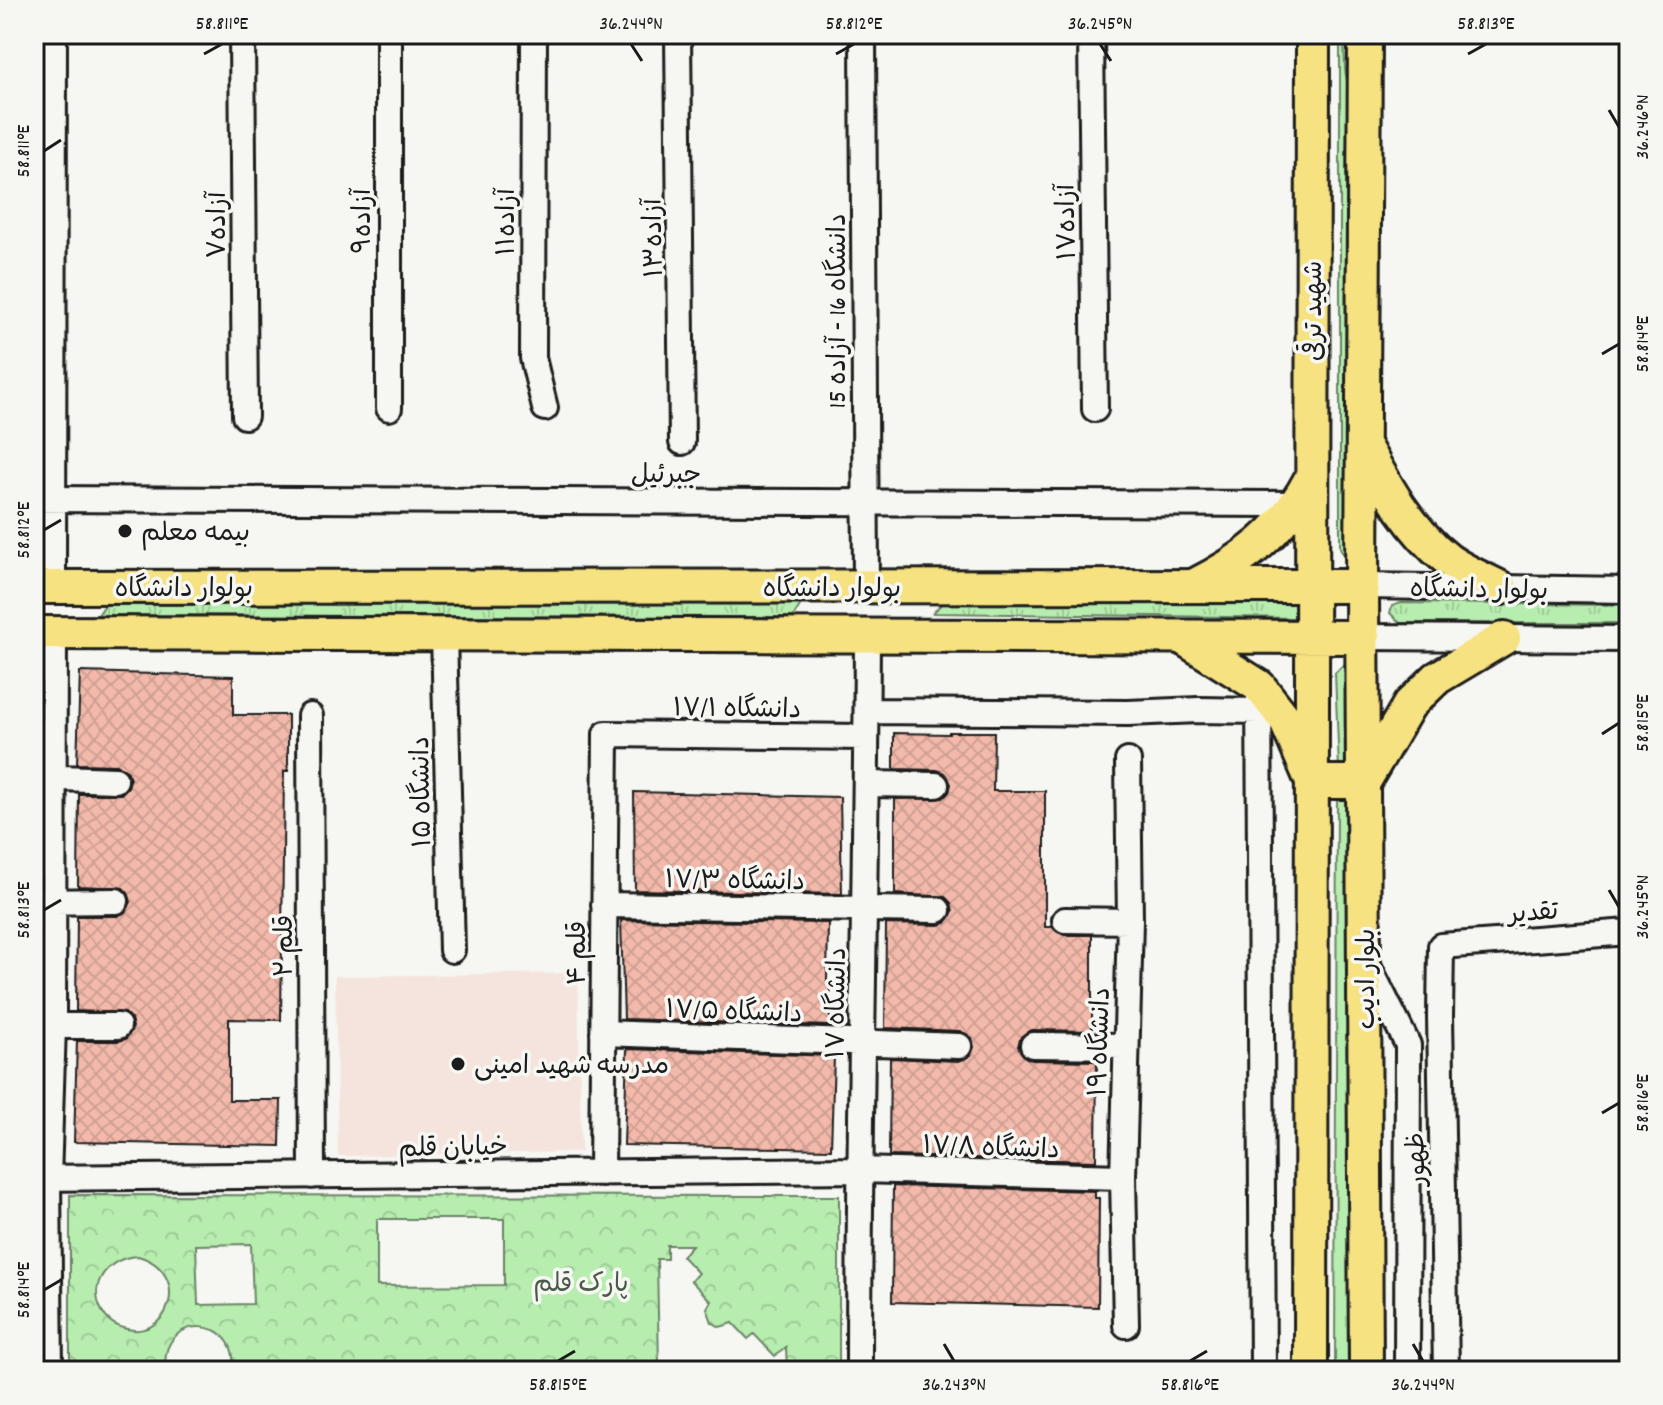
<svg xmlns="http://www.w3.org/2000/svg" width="1663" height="1405" font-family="Dekko,'Playpen Sans Arabic',sans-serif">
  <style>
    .built { fill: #f5e4dd }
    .grass { fill: url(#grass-tufts); stroke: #6a8466; stroke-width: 2 }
    .park { fill: url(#park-crowns); stroke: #6a8466; stroke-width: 2; fill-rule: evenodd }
    .building { fill: url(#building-cross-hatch); stroke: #1c1c1c; stroke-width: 2 }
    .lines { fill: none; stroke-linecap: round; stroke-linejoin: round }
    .minor-casing { stroke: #1c1c1c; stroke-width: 30 }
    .major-casing { stroke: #1c1c1c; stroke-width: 38 }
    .minor { stroke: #f6f6f2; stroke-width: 24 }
    .major { stroke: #f7e281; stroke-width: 32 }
    .ticks { fill: none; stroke: #1c1c1c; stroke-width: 3 }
    .poi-dot { fill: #1c1c1c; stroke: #f6f6f2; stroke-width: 3 }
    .labels { text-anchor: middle; stroke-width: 7; stroke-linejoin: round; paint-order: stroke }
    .street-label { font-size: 26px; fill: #1c1c1c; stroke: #f6f6f2 }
    .poi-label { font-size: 26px; fill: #1c1c1c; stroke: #f6f6f2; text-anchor: start }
    .park-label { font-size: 26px; fill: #4a5b48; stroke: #f6f6f2 }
    .neatline { fill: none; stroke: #1c1c1c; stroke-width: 3 }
    .ticks-label { font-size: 20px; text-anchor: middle; fill: #1c1c1c }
  </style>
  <defs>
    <pattern id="grass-tufts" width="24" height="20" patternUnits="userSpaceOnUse" patternTransform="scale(2)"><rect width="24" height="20" fill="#b7edaf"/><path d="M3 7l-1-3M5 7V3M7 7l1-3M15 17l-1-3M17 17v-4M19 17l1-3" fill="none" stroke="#9dcb96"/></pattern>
    <pattern id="park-crowns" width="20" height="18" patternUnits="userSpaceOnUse" patternTransform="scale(2)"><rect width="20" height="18" fill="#b7edaf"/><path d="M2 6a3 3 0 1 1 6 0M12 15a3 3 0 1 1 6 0" fill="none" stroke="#9dcb96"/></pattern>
    <pattern id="building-cross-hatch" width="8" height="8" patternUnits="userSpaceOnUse" patternTransform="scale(2)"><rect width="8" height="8" fill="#f3baab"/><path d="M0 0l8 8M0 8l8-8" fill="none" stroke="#d09f93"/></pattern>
  </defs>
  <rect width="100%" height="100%" fill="#f6f6f2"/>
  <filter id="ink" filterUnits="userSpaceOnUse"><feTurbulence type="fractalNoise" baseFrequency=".0125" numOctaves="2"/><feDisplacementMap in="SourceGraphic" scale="16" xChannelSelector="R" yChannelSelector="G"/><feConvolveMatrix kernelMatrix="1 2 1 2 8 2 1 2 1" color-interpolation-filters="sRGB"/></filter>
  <g filter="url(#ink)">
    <path class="built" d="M 578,973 L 581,1152 L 338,1156 L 335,976 Z"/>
    <path class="grass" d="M 1340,34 L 1344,34 L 1345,70 L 1352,110 L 1351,560 L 1345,560 L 1340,547 Z
      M 107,602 L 801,604 L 793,617 L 98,615 Z
      M 943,602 L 1294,604 L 1296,618 L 933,613 Z
      M 1401,603 L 1629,605 L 1629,623 L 1400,623 L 1390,613 L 1392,606 Z
      M 1342,666 L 1347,666 L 1353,770 L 1339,769 L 1335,673 Z
      M 1337,792 L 1354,792 L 1353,1371 L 1335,1371 Z"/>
    <path class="park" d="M 70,1195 L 839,1196 L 839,1371 L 778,1371 L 787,1370 L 786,1347 L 775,1356 L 754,1334 L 748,1339 L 733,1323 L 720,1327 L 712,1322 L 707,1308 L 711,1301 L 691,1281 L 698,1273 L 682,1256 L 692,1245 L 667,1245 L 667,1259 L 657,1259 L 659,1368 L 672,1368 L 672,1371 L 232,1371 C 244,1315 157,1310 166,1371 L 70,1371 ZM 377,1219 L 504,1219 L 504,1285 L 377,1286 ZM 251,1244 L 253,1304 L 198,1305 L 196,1245 ZM 138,1256 C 194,1272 169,1346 120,1327 C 112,1324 106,1319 102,1311 C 87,1283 109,1257 138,1256 Z"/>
    <path class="building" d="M 80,672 L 233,676 L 233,715 L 288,715 L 288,771 L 284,771 L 281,1020 L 229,1019 L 229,1100 L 281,1100 L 280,1146 L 74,1142 L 77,1041 L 119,1041 L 126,1039 L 133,1027 L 131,1019 L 125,1013 L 76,1011 L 77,916 L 117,916 L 124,913 L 131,902 L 128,893 L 123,888 L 78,886 L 79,794 L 121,794 L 128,787 L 130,780 L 128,772 L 116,765 L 77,764 Z
      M 949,732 L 994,732 L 993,791 L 1045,791 L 1045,927 L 1052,927 L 1064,935 L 1092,935 L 1092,1031 L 1032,1030 L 1021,1037 L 1018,1046 L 1025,1057 L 1032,1060 L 1097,1061 L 1096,1161 L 889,1156 L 890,1058 L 959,1061 L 971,1055 L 974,1047 L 972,1038 L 960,1031 L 885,1028 L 886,924 L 939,925 L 946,923 L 953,911 L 951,903 L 945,897 L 895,894 L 895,799 L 943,798 L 949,792 L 951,784 L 944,773 L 937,770 L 894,769 L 894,733 L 949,734 Z
      M 634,792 L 840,797 L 842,894 L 635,890 Z
      M 621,920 L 828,923 L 827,981 L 830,981 L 830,1026 L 624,1019 Z
      M 627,1049 L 834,1056 L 831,1149 L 624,1145 Z
      M 893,1186 L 1095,1191 L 1095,1198 L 1099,1198 L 1098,1307 L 892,1302 Z"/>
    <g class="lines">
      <defs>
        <path id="minor" d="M 242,34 L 245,416
          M 534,34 L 533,358 L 545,408
          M 678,34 L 682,442
          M 863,34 L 866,587
          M 1091,34 L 1095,409
          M 389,408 L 389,34
          M 34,499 L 1298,504
          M 1362,586 L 1629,590
          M 53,587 L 54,34
          M 444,634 L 452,950
          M 1363,637 L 1629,639
          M 1259,686 L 1263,1371
          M 867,711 L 1128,713 L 1199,710 L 1259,711
          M 310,716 L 312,1176
          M 34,777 L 115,780
          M 866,784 L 936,785
          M 34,902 L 116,901
          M 604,905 L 938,910
          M 1065,920 L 1130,921
          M 1365,959 L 1408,1045 L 1407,1371
          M 34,1026 L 118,1026
          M 603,1033 L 959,1046
          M 1033,1045 L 1125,1046
          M 602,1173 L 606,734 L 866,737
          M 34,1178 L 858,1170 L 1123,1177
          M 1126,1325 L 1123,1177 L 1130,921 L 1128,761
          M 50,1371 L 48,1179 L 53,1026 L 54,633
          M 859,1371 C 859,1126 866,880 867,635
          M 1446,1371 L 1440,1016 L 1441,946 L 1629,932"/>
        <path id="major" d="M 1365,34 L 1362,586 L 1366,1371
          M 1363,444 C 1386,486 1409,529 1447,559 C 1463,571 1484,579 1501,588
          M 1193,586 C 1244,561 1284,530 1310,480
          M 34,587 L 1362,586
          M 34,633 L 1363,637
          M 1181,637 L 1259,686 L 1285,719 L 1312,782 L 1364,782 L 1409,705 L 1437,678 L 1504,638
          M 1311,1371 L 1313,34"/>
      </defs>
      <use href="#minor" class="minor-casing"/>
      <use href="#major" class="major-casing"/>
      <use href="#minor" class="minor"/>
      <use href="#major" class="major"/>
    </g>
  </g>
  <path class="ticks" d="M 631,44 L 642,61M 1100,44 L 1111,61M 204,54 L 222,44M 836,54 L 854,44M 1468,54 L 1486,44M 1609,110 L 1619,127M 44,151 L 61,140M 1602,354 L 1619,344M 44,530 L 61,520M 1602,734 L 1619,723M 1609,890 L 1619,907M 44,910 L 61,900M 1602,1113 L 1619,1103M 44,1290 L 61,1280M 944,1344 L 954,1361M 1413,1344 L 1423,1361M 558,1361 L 575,1351M 1190,1361 L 1207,1351"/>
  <g class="poi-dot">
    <circle cx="125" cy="531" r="8"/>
    <circle cx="458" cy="1064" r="8"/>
  </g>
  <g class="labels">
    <g class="street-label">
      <text transform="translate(361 221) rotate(-90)" y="9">آزاده۹</text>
      <text transform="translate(505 222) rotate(-90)" y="9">آزاده۱۱</text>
      <text transform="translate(1065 222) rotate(-91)" y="9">آزاده۱۷</text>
      <text transform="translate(216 225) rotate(-90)" y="9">آزاده۷</text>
      <text transform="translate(652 238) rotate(-91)" y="9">آزاده۱۳</text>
      <text transform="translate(836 311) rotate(-90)" y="9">دانشگاه 16 - آزاده 15</text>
      <text transform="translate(1312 311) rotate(-90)" y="9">شهید ترقی</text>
      <text x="666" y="482">جبرئیل</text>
      <text x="184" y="596">بولوار دانشگاه</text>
      <text x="832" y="596">بولوار دانشگاه</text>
      <text transform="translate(1479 588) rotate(1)" y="9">بولوار دانشگاه</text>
      <text transform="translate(737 707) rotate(1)" y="9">دانشگاه ۱۷/۱</text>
      <text transform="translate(420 792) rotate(-91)" y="9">دانشگاه ۱۵</text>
      <text transform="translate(735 879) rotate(1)" y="9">دانشگاه ۱۷/۳</text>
      <text transform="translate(1533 911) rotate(-4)" y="9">تقدیر</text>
      <text transform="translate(283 946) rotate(-90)" y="9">قلم ۲</text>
      <text transform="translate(576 953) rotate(-90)" y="9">قلم ۴</text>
      <text transform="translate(1365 979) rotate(-90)" y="9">بلوار ادیب</text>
      <text transform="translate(835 1003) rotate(-89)" y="9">دانشگاه ۱۷</text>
      <text transform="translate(734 1010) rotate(2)" y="9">دانشگاه ۱۷/۵</text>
      <text transform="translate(1098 1042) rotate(-88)" y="9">دانشگاه ۱۹</text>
      <text transform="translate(453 1146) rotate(-1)" y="9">خیابان قلم</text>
      <text transform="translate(991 1146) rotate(2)" y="9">دانشگاه ۱۷/۸</text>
      <text transform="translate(1415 1159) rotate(-91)" y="9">ظهور</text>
    </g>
    <g class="poi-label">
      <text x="141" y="540">بیمه معلم</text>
      <text x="474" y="1073">مدرسه شهید امینی</text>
    </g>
    <g class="park-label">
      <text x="581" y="1291">پارک قلم</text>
    </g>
  </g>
  <rect width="1663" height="1405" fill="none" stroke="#f6f6f2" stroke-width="88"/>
  <rect x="44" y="44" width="1575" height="1317" class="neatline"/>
  <g class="ticks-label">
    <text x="222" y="29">58.811°E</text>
    <text x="631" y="29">36.244°N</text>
    <text x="854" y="29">58.812°E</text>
    <text x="1100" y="29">36.245°N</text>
    <text x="1486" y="29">58.813°E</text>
    <text transform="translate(1641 127) rotate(-90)" y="7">36.246°N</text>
    <text transform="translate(22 151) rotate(-90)" y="7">58.811°E</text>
    <text transform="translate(1641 344) rotate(-90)" y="7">58.814°E</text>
    <text transform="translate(22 530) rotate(-90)" y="7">58.812°E</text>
    <text transform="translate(1641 723) rotate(-90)" y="7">58.815°E</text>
    <text transform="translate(1641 907) rotate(-90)" y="7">36.245°N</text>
    <text transform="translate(22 910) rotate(-90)" y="7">58.813°E</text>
    <text transform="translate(1641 1103) rotate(-90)" y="7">58.816°E</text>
    <text transform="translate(22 1290) rotate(-90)" y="7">58.814°E</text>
    <text x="558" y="1390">58.815°E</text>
    <text x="954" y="1390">36.243°N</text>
    <text x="1190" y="1390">58.816°E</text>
    <text x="1423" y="1390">36.244°N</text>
  </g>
</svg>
